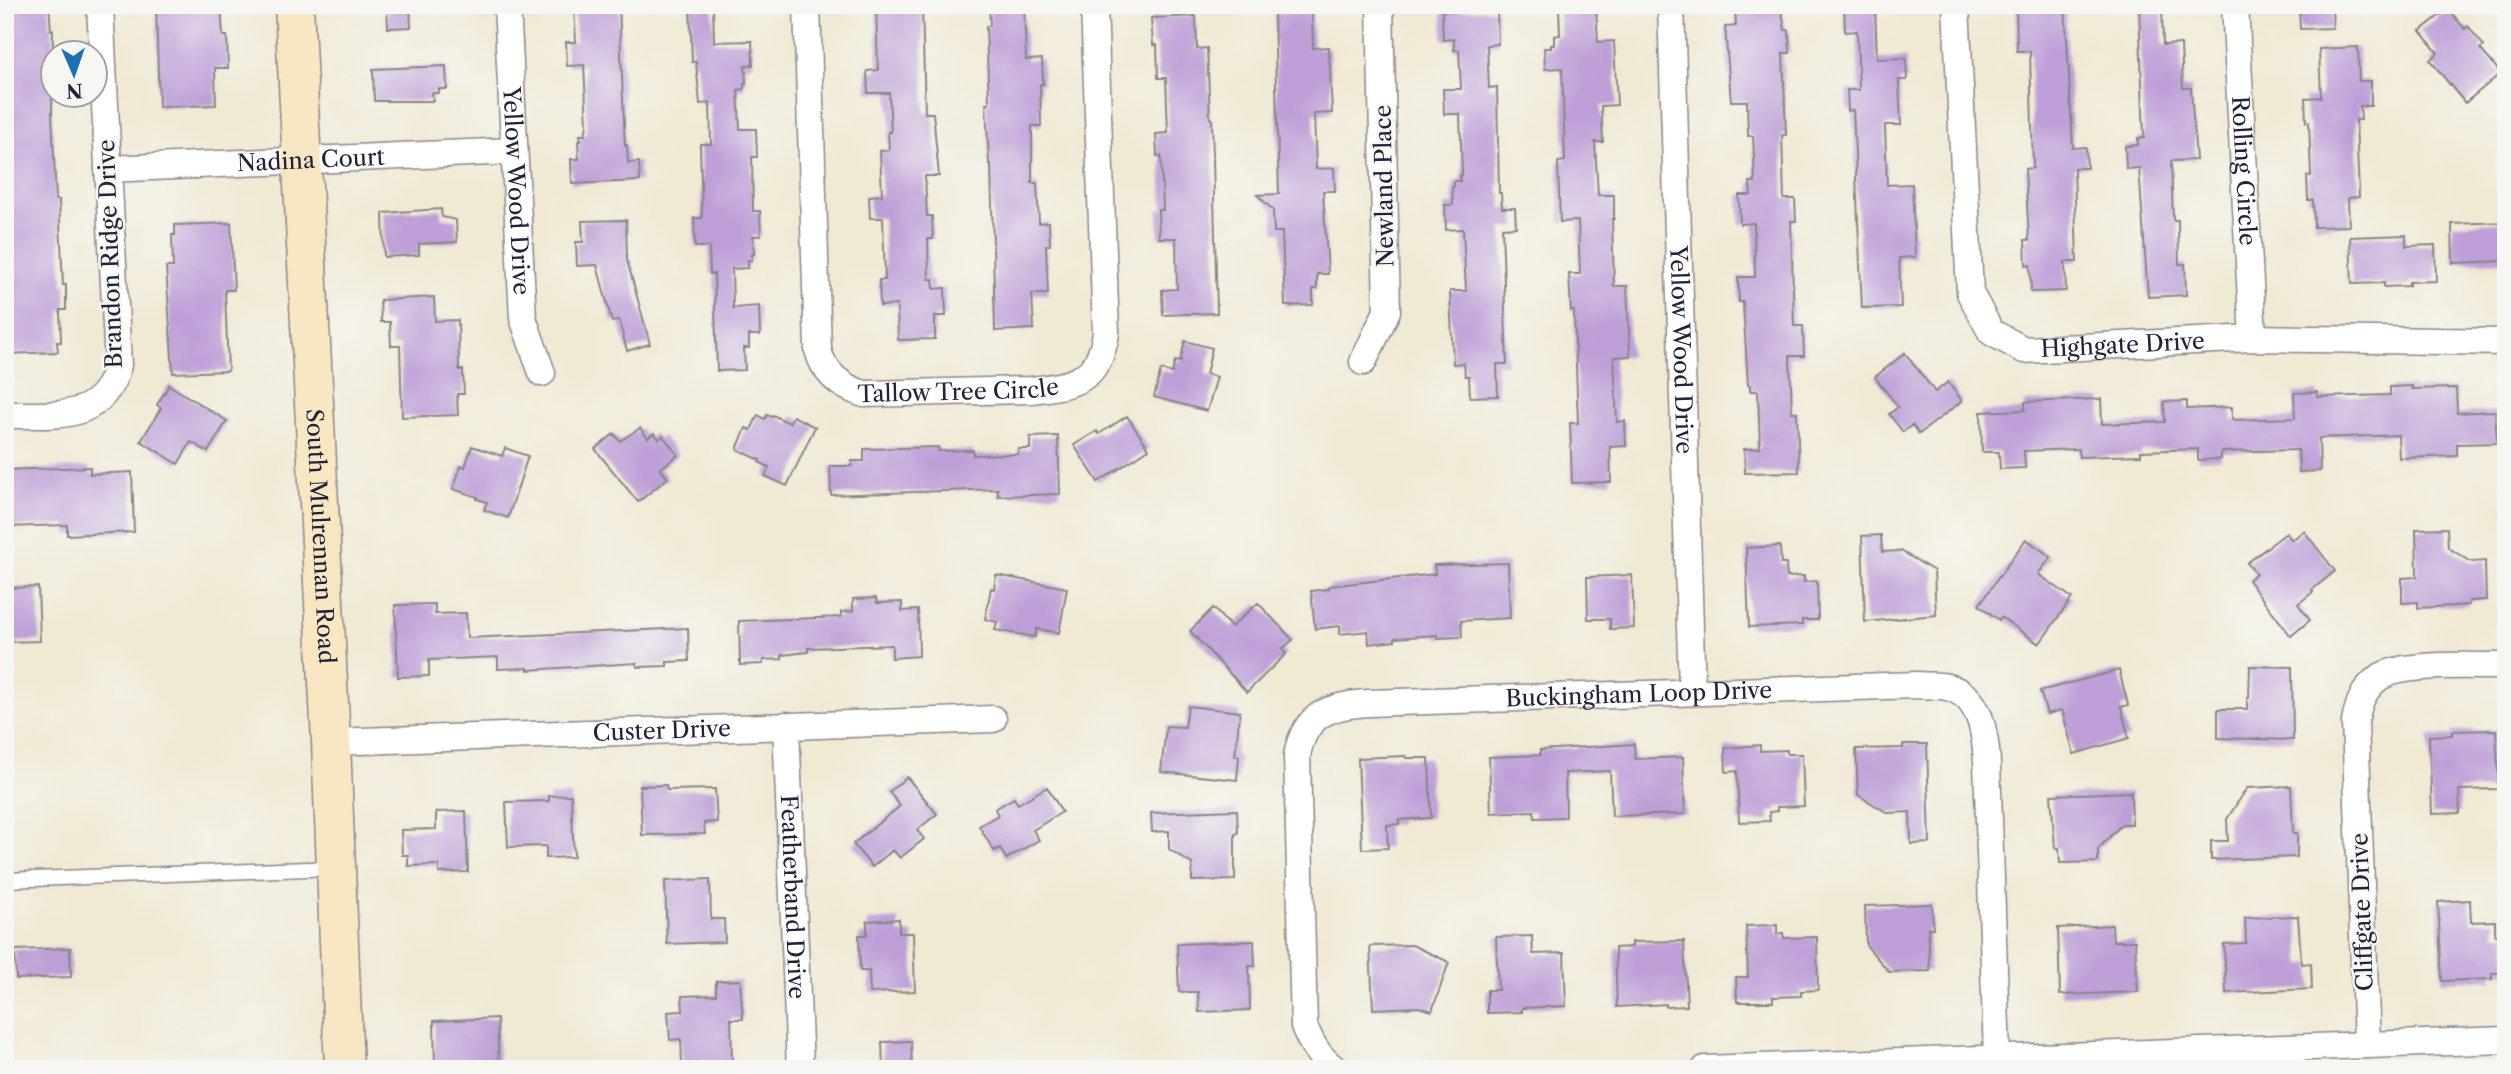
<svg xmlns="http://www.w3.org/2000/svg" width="2511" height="1074" font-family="'Libre Caslon Text',serif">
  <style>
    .building { fill: #be9fd7 }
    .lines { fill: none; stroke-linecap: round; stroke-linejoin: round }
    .lane-casing { stroke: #898688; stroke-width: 17 }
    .street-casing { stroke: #898688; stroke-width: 29 }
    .secondary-casing { stroke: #898688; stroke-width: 41 }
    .lane { stroke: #fff; stroke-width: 14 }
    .street { stroke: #fff; stroke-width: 26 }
    .secondary { stroke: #f9e7c3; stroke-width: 38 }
    .labels { text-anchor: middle; stroke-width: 5; stroke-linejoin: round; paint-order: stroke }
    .street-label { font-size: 23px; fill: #22223b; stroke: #f6f6f2 }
  </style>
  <rect width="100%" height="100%" fill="#f6f6f2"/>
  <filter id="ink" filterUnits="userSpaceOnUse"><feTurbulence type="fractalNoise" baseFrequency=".0143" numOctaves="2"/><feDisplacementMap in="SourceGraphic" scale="14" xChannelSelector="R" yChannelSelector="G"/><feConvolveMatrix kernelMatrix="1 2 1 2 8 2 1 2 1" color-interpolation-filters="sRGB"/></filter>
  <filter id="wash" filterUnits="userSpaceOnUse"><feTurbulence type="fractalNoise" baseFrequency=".00686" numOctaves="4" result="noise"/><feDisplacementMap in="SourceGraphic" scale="28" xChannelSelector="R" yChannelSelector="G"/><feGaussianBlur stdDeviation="1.57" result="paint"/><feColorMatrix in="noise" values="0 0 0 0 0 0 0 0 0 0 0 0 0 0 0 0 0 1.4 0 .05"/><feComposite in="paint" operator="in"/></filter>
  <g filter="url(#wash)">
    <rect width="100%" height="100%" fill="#f0e9d4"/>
    <g id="blocks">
      <path class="building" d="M 5,5 L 49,5 L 51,30 L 53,30 L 52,113 L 56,200 L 59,200 L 63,285 L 66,285 L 66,310 L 60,310 L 61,342 L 57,342 L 58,352 L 5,354 L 5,287 L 8,287 L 5,202 Z
        M 156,5 L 221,5 L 223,36 L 227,36 L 228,68 L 215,68 L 216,105 L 159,107 Z
        M 387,5 L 410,5 L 411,27 L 388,28 Z
        M 574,5 L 619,5 L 625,146 L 627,145 L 628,163 L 639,162 L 640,181 L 572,184 L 571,159 L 579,159 L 578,141 L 581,141 L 580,135 L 585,135 L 587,125 L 584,65 L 567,66 L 566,42 L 576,42 Z
        M 690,5 L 713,5 L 714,42 L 752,41 L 753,65 L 745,66 L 746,84 L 744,84 L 744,89 L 738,90 L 740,129 L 756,129 L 757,157 L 752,157 L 753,211 L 760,211 L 761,236 L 753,236 L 754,254 L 752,254 L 752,260 L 748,260 L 748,268 L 732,269 L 733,308 L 759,306 L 760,335 L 749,335 L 749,348 L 744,348 L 745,370 L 717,371 L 714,274 L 710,274 L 709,247 L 695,247 L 694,218 L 702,218 L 700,144 L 711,144 L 710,103 L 700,104 L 696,62 L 692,62 Z
        M 876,5 L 922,5 L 925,113 L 933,113 L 939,176 L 925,176 L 927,216 L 932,216 L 933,239 L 928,239 L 929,279 L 933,279 L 934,289 L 945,288 L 946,316 L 935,316 L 935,339 L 898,340 L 897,305 L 880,306 L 879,280 L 885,280 L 883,218 L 870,218 L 869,196 L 882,195 L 880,151 L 889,150 L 888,132 L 891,132 L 889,93 L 868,93 L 867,71 L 878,70 Z
        M 989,5 L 1024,5 L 1026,60 L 1042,59 L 1043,84 L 1040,84 L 1041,126 L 1032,126 L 1032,183 L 1037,183 L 1039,223 L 1049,222 L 1050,245 L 1046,245 L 1048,294 L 1032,294 L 1034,329 L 995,331 L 991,164 L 989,164 L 986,103 L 989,103 L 986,26 L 990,26 Z
        M 1737,5 L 1781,5 L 1785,30 L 1789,30 L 1790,53 L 1783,53 L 1786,135 L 1782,135 L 1784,199 L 1795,199 L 1796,221 L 1791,221 L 1794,326 L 1803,326 L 1804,356 L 1790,356 L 1792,412 L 1797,412 L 1799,472 L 1745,473 L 1744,449 L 1760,448 L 1758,391 L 1750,391 L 1750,385 L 1748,385 L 1743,302 L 1739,302 L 1738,277 L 1755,277 L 1754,223 L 1740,224 L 1739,195 L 1751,195 L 1750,182 L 1755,182 L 1753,136 L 1748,136 L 1747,101 L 1731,101 L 1725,27 L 1736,26 L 1735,8 L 1737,8 Z
        M 1844,5 L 1875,5 L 1877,59 L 1906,58 L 1907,80 L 1899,80 L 1901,125 L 1885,125 L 1887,185 L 1912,184 L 1915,257 L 1899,258 L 1901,307 L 1862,308 L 1853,110 L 1848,111 L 1847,90 L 1859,90 L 1857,31 L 1845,32 Z
        M 2016,5 L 2065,5 L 2073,148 L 2086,147 L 2087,168 L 2074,168 L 2077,262 L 2065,262 L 2066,291 L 2031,292 L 2030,265 L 2026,265 L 2025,240 L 2029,240 L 2025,169 L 2033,168 L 2030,51 L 2017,51 Z
        M 2139,5 L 2162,5 L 2163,45 L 2181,44 L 2183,88 L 2191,88 L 2196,160 L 2171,161 L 2173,220 L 2178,220 L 2179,264 L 2185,264 L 2186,295 L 2148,297 L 2139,168 L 2126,169 L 2125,146 L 2138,145 L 2138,138 L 2144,138 Z
        M 2299,5 L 2332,5 L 2333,28 L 2300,29 Z
        M 1596,7 L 1598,42 L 1614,41 L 1617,105 L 1601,106 L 1603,142 L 1595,142 L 1598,195 L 1614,195 L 1614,219 L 1612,219 L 1614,286 L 1627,286 L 1630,356 L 1614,357 L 1617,422 L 1625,421 L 1626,446 L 1610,447 L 1611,482 L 1572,483 L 1570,423 L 1578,423 L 1574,311 L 1571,311 L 1569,274 L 1580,274 L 1578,221 L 1560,222 L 1558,162 L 1565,161 L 1562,68 L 1545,69 L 1544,48 L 1551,48 L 1551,45 L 1554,45 L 1554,36 L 1560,35 L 1559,8 Z
        M 1497,9 L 1498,44 L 1487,45 L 1489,88 L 1497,87 L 1499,193 L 1501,193 L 1502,208 L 1515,208 L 1516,227 L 1502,228 L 1507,364 L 1497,364 L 1498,396 L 1470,397 L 1469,376 L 1465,376 L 1464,363 L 1453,364 L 1450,291 L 1466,291 L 1463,229 L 1446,230 L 1445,205 L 1453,205 L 1452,187 L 1454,187 L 1454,181 L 1460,181 L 1460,175 L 1462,175 L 1460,114 L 1444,114 L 1443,89 L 1461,89 L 1459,50 L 1454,50 L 1454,39 L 1443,40 L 1442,11 Z
        M 2448,9 L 2465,29 L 2468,26 L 2484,46 L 2480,49 L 2501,73 L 2465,103 L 2430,60 L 2438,53 L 2420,31 Z
        M 1312,13 L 1313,48 L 1329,47 L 1332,113 L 1314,114 L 1316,169 L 1334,168 L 1335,191 L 1323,191 L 1328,274 L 1317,274 L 1317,289 L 1313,289 L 1313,305 L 1285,306 L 1282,232 L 1274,232 L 1273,210 L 1257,195 L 1279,194 L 1274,14 Z
        M 1196,16 L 1197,49 L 1207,48 L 1210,118 L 1212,120 L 1217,313 L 1163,315 L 1162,290 L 1177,289 L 1176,238 L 1159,238 L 1158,210 L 1163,210 L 1161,156 L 1157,156 L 1156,134 L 1168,133 L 1166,78 L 1158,78 L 1157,45 L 1153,45 L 1151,18 Z
        M 2358,47 L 2359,81 L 2371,81 L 2371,106 L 2360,106 L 2361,120 L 2356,120 L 2359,197 L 2348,198 L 2349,226 L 2314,227 L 2313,200 L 2308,200 L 2307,176 L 2311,176 L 2309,122 L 2306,122 L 2305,98 L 2321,97 L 2319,49 Z
        M 446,66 L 447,89 L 439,89 L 439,93 L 432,93 L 433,101 L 374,101 L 373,69 Z
        M 441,209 L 442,217 L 456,220 L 457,242 L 419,244 L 419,255 L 384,257 L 383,213 Z
        M 626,220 L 627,260 L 650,344 L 627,351 L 619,320 L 612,322 L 597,265 L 577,266 L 576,242 L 583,242 L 582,221 Z
        M 2506,222 L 2506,261 L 2453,263 L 2452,224 Z
        M 231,223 L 234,290 L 225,290 L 228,371 L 173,373 L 166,267 L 173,267 L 172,235 L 175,235 L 175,225 Z
        M 2406,235 L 2406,246 L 2435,245 L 2436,281 L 2409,282 L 2409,286 L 2384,287 L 2384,283 L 2352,284 L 2350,237 Z
        M 434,297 L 435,321 L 458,320 L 459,370 L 463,370 L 464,394 L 457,394 L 458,415 L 402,417 L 400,346 L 391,346 L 390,322 L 381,322 L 380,300 Z
        M 1185,341 L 1212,348 L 1206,374 L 1217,377 L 1207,411 L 1154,397 L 1161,370 L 1172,373 L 1175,361 L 1180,362 Z
        M 1905,353 L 1935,392 L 1948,382 L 1962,401 L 1919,434 L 1912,425 L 1903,432 L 1889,414 L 1898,407 L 1875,377 Z
        M 169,385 L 227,421 L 208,452 L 191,442 L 178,464 L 141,441 L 161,408 L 157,405 Z
        M 2412,386 L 2412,389 L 2456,388 L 2457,413 L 2495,411 L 2497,443 L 2457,444 L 2457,456 L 2399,458 L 2398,435 L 2319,438 L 2320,471 L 2299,472 L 2298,450 L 2221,452 L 2221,459 L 2198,460 L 2198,449 L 2141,451 L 2141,455 L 2079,457 L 2079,449 L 2024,451 L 2025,468 L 2000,469 L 1999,452 L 1982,452 L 1981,412 L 2025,410 L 2025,402 L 2101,399 L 2102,424 L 2165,422 L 2164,402 L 2187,401 L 2187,409 L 2232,407 L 2232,420 L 2295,418 L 2294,393 L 2317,392 L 2318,397 L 2390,395 L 2390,387 Z
        M 758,415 L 765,419 L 767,415 L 772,417 L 773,415 L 789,423 L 793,416 L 815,427 L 787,486 L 765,476 L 769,467 L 759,462 L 760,460 L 737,449 L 746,428 L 751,430 Z
        M 1127,416 L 1149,449 L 1098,482 L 1074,445 L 1097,431 L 1099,434 Z
        M 640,428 L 648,438 L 654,433 L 659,439 L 663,436 L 678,455 L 660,469 L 668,478 L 638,502 L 595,449 L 614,434 L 620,441 Z
        M 1058,436 L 1060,494 L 998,496 L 998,489 L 831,495 L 830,466 L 852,466 L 851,461 L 864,461 L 864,449 L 938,447 L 939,451 L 973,450 L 973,455 L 1018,454 L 1018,449 L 1030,449 L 1030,437 Z
        M 472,446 L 502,456 L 505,448 L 528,456 L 508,518 L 484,510 L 487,502 L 477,499 L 478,497 L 453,489 L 461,466 L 465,467 Z
        M 90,467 L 90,474 L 132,472 L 134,532 L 67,535 L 67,525 L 5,527 L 5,470 Z
        M 2447,528 L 2448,548 L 2472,562 L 2485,561 L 2486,600 L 2469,601 L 2469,605 L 2418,608 L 2418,602 L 2402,603 L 2402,578 L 2417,577 L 2416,529 Z
        M 2304,531 L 2335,571 L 2312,590 L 2313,592 L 2298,604 L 2310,620 L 2291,636 L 2248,580 L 2256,574 L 2247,563 L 2286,533 L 2292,540 Z
        M 1881,535 L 1882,552 L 1901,551 L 1934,571 L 1936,615 L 1865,622 L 1862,536 Z
        M 2026,539 L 2051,557 L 2038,574 L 2072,598 L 2039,644 L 2001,617 L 1999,620 L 1979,605 Z
        M 1780,546 L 1781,564 L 1786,564 L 1787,577 L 1804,576 L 1804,582 L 1817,581 L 1818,620 L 1802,620 L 1802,625 L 1749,627 L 1746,548 Z
        M 1508,563 L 1510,618 L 1461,621 L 1462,637 L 1437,638 L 1437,635 L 1395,638 L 1395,641 L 1369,644 L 1368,631 L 1340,634 L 1340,626 L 1315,629 L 1311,591 L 1329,589 L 1329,586 L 1435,574 L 1434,565 Z
        M 996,575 L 1067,588 L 1059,633 L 1037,629 L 1035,637 L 995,630 L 997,622 L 985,619 L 991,588 L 994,589 Z
        M 1632,575 L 1634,628 L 1610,629 L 1610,619 L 1588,619 L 1587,577 Z
        M 38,587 L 40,641 L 5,642 L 5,588 Z
        M 876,598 L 877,603 L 902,602 L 902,611 L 918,610 L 919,656 L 892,658 L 892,645 L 808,648 L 808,652 L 782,655 L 782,659 L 763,660 L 763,664 L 740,665 L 739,621 L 841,617 L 841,612 L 853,611 L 853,599 Z
        M 1258,603 L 1293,640 L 1282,649 L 1286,654 L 1247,692 L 1190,631 L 1213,608 L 1231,627 Z
        M 435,604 L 435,614 L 466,613 L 467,638 L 688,628 L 689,661 L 667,662 L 667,666 L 637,667 L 636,663 L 528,670 L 528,668 L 498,669 L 498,657 L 429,660 L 429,676 L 398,677 L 395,605 Z
        M 2250,666 L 2292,667 L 2293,740 L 2218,738 L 2218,709 L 2247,709 L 2247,698 L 2249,698 Z
        M 2119,670 L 2128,705 L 2121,707 L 2129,738 L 2074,754 L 2062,710 L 2047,714 L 2040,691 Z
        M 1188,706 L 1240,712 L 1235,756 L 1239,756 L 1237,780 L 1161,772 L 1166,726 L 1185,727 Z
        M 2496,730 L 2499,789 L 2459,790 L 2460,813 L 2432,814 L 2429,736 L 2452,735 L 2452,731 Z
        M 1634,744 L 1635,759 L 1683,757 L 1685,814 L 1612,816 L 1610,771 L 1565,773 L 1566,817 L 1535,818 L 1534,811 L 1491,813 L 1489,757 L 1540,755 L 1540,750 Z
        M 1903,744 L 1927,744 L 1930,843 L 1911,844 L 1910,812 L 1888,813 L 1858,795 L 1856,749 L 1903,748 Z
        M 1760,745 L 1760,751 L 1787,750 L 1787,754 L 1802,754 L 1804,806 L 1777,807 L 1777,811 L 1769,812 L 1770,821 L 1739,822 L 1737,771 L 1726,772 L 1725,748 Z
        M 1406,756 L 1406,758 L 1429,758 L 1431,818 L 1399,820 L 1399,824 L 1387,825 L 1388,848 L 1362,849 L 1358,758 Z
        M 907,777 L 937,814 L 917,830 L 924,839 L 900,858 L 893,850 L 872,867 L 853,844 L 900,806 L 889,792 Z
        M 666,785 L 667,790 L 715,789 L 717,822 L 704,823 L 705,834 L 642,835 L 640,786 Z
        M 2291,786 L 2293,833 L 2297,833 L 2297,857 L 2211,860 L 2211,841 L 2228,841 L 2227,819 L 2247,788 Z
        M 1047,787 L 1062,812 L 1033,830 L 1039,840 L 1006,859 L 1000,848 L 994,851 L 979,826 L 998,815 L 995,809 L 1014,798 L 1018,804 Z
        M 2131,792 L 2132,824 L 2122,824 L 2098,849 L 2098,862 L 2060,863 L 2059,848 L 2055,848 L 2051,795 Z
        M 571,795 L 574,857 L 546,858 L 546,846 L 508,847 L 506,802 L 549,801 L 549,796 Z
        M 1237,810 L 1238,833 L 1235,834 L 1235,880 L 1192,881 L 1192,864 L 1169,849 L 1169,831 L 1152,832 L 1151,813 Z
        M 466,811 L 468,872 L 439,873 L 439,865 L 408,866 L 408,855 L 402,855 L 401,830 L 436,829 L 436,812 Z
        M 710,879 L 711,919 L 724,919 L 725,942 L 667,944 L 665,881 Z
        M 2470,900 L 2471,922 L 2495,921 L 2495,935 L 2506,934 L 2506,973 L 2492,973 L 2492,979 L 2442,981 L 2438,902 Z
        M 1932,904 L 1933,928 L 1928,928 L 1930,971 L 1889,972 L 1866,945 L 1865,906 Z
        M 2298,916 L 2301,958 L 2302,964 L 2311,963 L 2312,989 L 2226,993 L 2224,944 L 2246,943 L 2245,918 Z
        M 899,919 L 899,933 L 913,933 L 915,991 L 870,993 L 869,971 L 860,971 L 859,935 L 867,935 L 867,921 Z
        M 1777,925 L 1777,934 L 1783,933 L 1784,938 L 1817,937 L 1818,990 L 1801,991 L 1801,996 L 1773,997 L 1773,1002 L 1737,1002 L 1736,977 L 1748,977 L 1746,926 Z
        M 2112,925 L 2113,941 L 2135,941 L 2138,992 L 2060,995 L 2058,928 Z
        M 1532,936 L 1533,954 L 1564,953 L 1566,1006 L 1522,1008 L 1522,1012 L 1487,1013 L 1487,990 L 1498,990 L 1496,937 Z
        M 1254,941 L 1255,966 L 1249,966 L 1250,1010 L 1199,1012 L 1198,992 L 1179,992 L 1177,944 Z
        M 1684,941 L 1687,1006 L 1666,1007 L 1666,1004 L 1617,1007 L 1615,948 L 1632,947 L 1632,942 Z
        M 1412,945 L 1449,962 L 1432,1011 L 1419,1007 L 1373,1009 L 1370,946 Z
        M 70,948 L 71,977 L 16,979 L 15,950 Z
        M 740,980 L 743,1019 L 731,1019 L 732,1062 L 682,1064 L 681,1039 L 670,1040 L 668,1012 L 683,1011 L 682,996 L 716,995 L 716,981 Z
        M 497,1018 L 499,1069 L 435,1069 L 434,1021 Z
        M 911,1041 L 912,1069 L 883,1069 L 882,1042 Z"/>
    </g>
  </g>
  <g filter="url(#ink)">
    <use href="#blocks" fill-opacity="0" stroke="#898688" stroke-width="2"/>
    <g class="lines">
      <defs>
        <path id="lane" d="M 5,880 L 335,868"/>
        <g id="street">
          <path id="s1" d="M 507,5 L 523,318 L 542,373"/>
          <path id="s2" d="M 807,5 L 818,350 C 824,373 841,387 864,394 L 1031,390 C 1074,385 1099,381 1106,333 L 1094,5"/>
          <path id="s3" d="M 1671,5 L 1692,692"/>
          <path id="s4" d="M 1956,5 L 1970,293 L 1991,332 L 2024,350 L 2253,338 L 2506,342"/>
          <path id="s5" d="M 2235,5 L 2253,338"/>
          <path id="s6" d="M 108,169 L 514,151"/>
          <path d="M 1363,362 L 1387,311 L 1380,5"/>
          <path d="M 5,415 C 54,414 102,424 118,365 L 100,5"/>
          <path id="s7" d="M 786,725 L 800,1069"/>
          <path id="s8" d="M 331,742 L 993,719"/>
          <path d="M 2367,1045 L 2355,722 C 2358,705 2363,690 2377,679 C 2400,661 2475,667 2506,666"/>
          <path id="s9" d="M 1335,1069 C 1319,1058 1311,1043 1304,1026 L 1297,756 C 1304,714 1330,705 1369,703 L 1918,685 C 1927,686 1938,685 1947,687 C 1981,695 1985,733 1987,762 L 1997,1057"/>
          <path d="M 1705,1069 L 2506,1040"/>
        </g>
        <g id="secondary">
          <path id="s10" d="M 294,5 L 331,742 L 344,1069"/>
        </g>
      </defs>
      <use href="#lane" class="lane-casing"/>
      <use href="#street" class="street-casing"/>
      <use href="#secondary" class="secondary-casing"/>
      <use href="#lane" class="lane"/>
      <use href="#street" class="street"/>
      <use href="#secondary" class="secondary"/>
    </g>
  </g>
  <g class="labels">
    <g class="street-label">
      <text dy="8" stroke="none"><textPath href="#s6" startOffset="203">Nadina Court</textPath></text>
      <text dy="8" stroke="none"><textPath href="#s5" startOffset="166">Rolling Circle</textPath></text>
      <text transform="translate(1384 186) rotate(-91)" y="8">Newland Place</text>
      <text dy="8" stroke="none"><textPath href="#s1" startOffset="186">Yellow Wood Drive</textPath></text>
      <text transform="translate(110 254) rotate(-92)" y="8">Brandon Ridge Drive</text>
      <text dy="8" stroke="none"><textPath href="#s4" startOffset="469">Highgate Drive</textPath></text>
      <text dy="8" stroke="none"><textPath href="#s3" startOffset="345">Yellow Wood Drive</textPath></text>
      <text dy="8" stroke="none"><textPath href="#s2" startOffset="506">Tallow Tree Circle</textPath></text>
      <text dy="8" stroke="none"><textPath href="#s10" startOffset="532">South Mulrennan Road</textPath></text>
      <text dy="8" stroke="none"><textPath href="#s9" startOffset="693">Buckingham Loop Drive</textPath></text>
      <text dy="8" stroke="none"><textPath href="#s8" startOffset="331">Custer Drive</textPath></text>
      <text dy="8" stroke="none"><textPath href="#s7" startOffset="172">Featherband Drive</textPath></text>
      <text transform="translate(2362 912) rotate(-92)" y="8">Cliffgate Drive</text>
    </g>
  </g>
  <rect width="2511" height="1074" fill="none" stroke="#f6f6f2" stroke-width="28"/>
  <g transform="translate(74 74) rotate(178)"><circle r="33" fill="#f6f6f2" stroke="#a1a1a9" stroke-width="2"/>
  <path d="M0-5L12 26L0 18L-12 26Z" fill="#1f6fb2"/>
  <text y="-10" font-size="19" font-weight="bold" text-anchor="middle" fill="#22223b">N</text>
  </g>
</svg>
